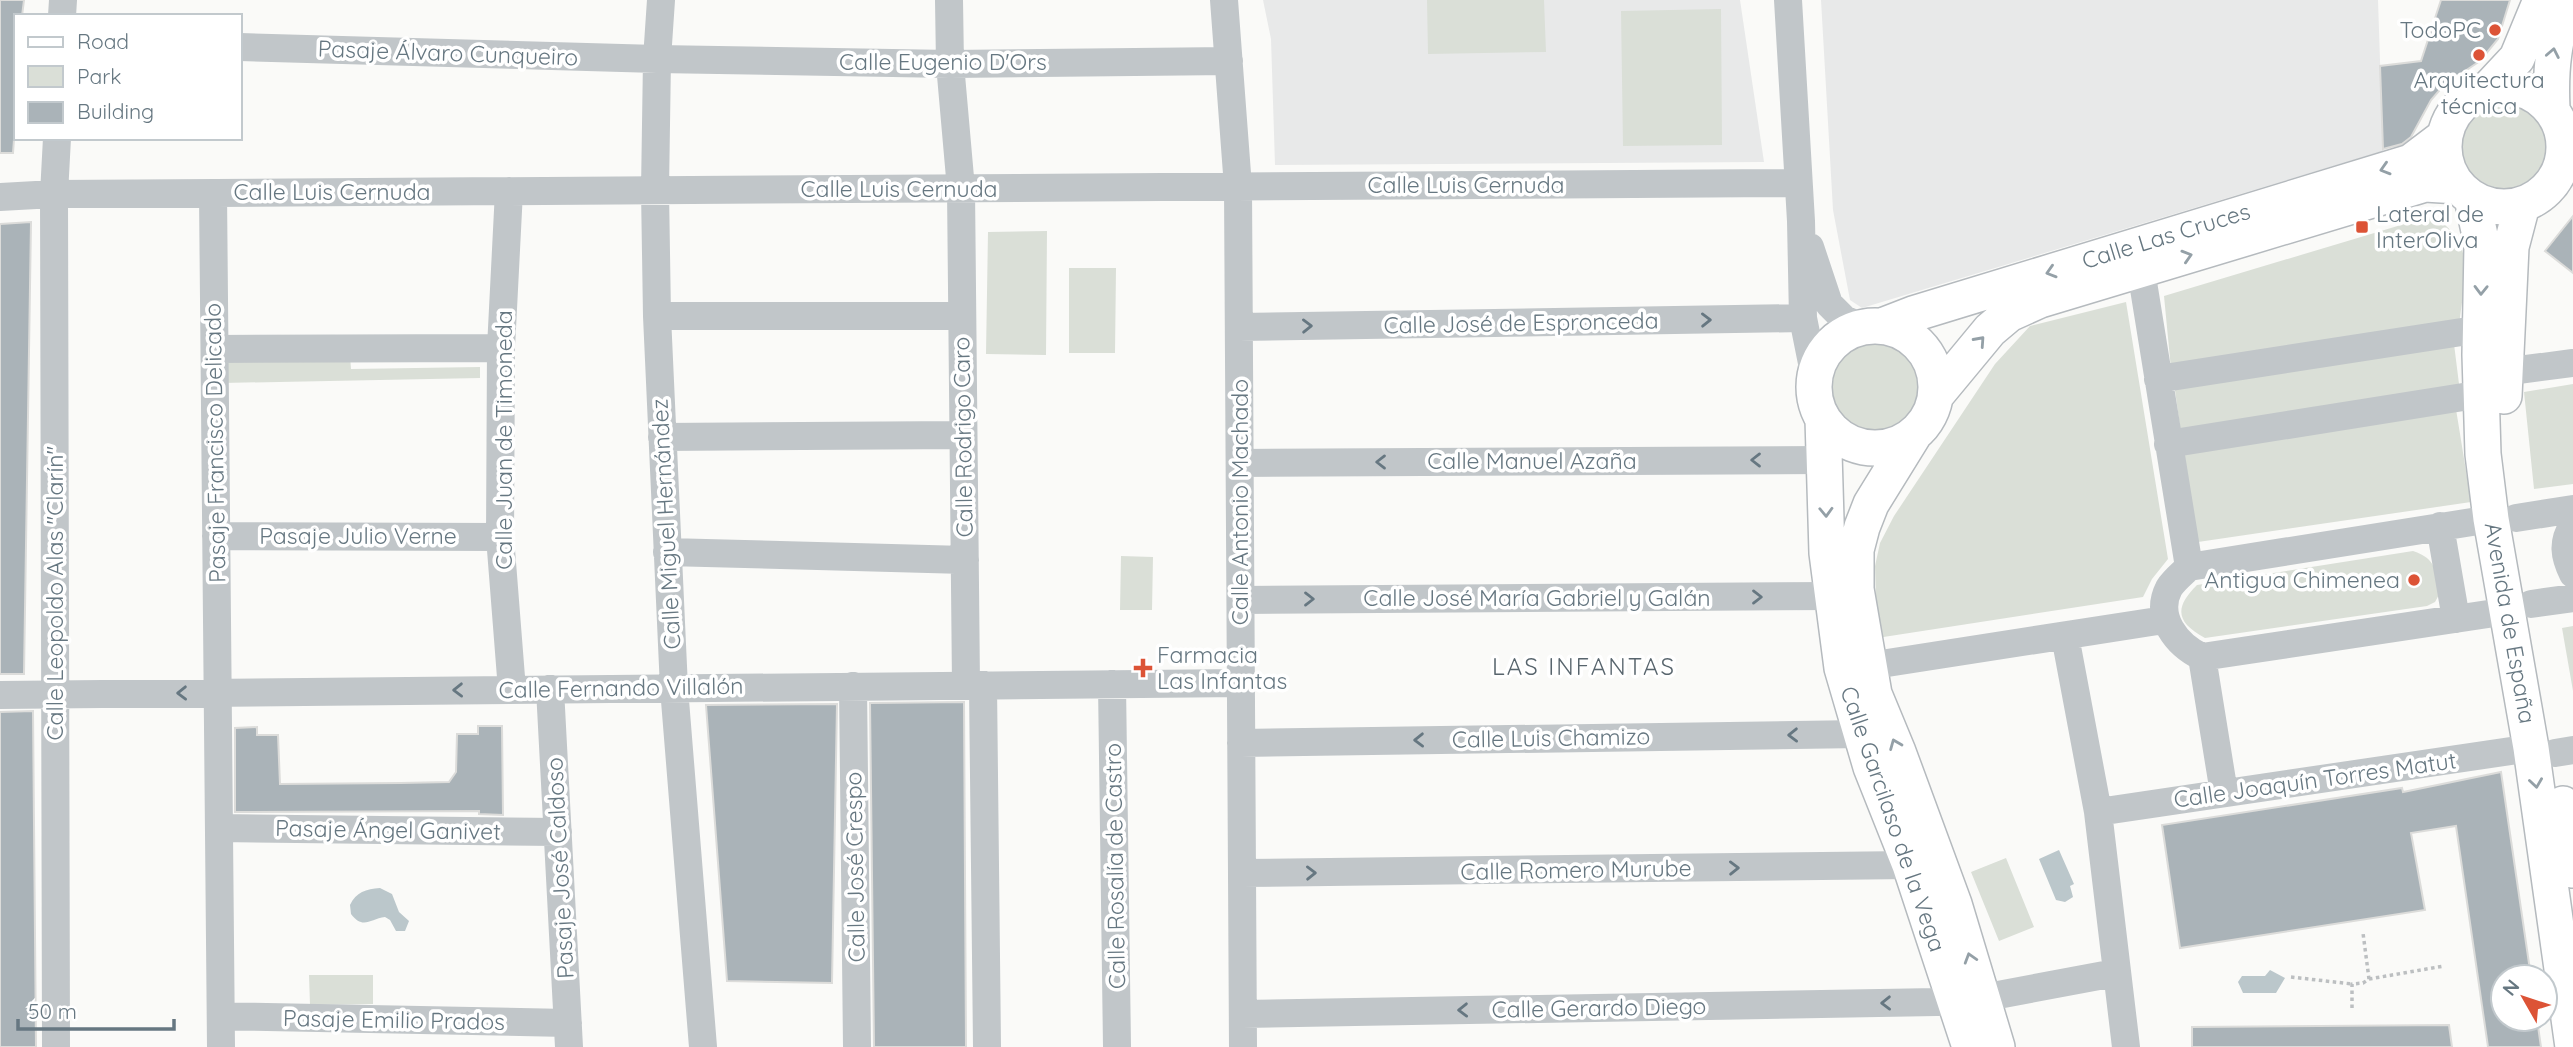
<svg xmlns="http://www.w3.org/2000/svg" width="2573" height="1047" font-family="Quicksand,sans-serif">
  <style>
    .built { fill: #e8e9e9 }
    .green { fill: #dadfd7 }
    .water { fill: #bbc7cb }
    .building { fill: #aab3b8; stroke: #dcdcda; stroke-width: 2 }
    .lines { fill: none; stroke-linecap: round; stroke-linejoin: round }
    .major-casing { stroke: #b5babe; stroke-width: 38 }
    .path { stroke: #bcbfc1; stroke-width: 3.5; stroke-dasharray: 3.5 3.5; stroke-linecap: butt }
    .minor { stroke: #c1c6c9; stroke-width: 28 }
    .major { stroke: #fff; stroke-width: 35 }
    .oneway { stroke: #94a0a7 }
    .oneway2 { stroke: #667781 }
    .poi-dot { fill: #dc5336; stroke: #fff; stroke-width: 2.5 }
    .labels { text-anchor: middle; stroke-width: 7; stroke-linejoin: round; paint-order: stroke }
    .poi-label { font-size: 23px; fill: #667781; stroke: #fff; text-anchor: end }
    .street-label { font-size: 23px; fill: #667781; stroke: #fff }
    .neighbourhood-label { font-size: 24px; letter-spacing: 2px; fill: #58656d; stroke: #fff }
  </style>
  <rect width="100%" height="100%" fill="#fafaf8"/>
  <path class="built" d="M 1263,0 L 1740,0 L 1764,162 L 1275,165 L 1271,39 Z
    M 1821,0 L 2378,0 L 2383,151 L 1862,308 L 1850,300 L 1833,210 Z"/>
  <path class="green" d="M 1427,0 L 1544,0 L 1546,52 L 1428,54 Z
    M 1721,9 L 1722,145 L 1623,146 L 1621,11 Z
    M2458 152a46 46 0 1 1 92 0a46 46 0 1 1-92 0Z
    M 2431,216 C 2480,242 2463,281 2459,327 L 2171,369 L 2164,296 Z
    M 1047,231 L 1046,355 L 986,354 L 988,232 Z
    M 1069,268 L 1116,268 L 1115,353 L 1069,353 Z
    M 2126,302 L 2168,559 L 2152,579 L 2143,597 L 1877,638 L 1875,566 L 1880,543 L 1894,516 L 1995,364 L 2030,326 Z
    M 2453,336 L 2460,392 L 2181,434 L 2174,383 Z
    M1827 388a48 48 0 1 1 96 0a48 48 0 1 1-96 0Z
    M 350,355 L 351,369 L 480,367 L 480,378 L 222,383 L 222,358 Z
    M 2573,384 L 2573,484 L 2534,489 L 2524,392 Z
    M 2455,403 L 2471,502 L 2198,542 L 2183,446 Z
    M 2413,551 C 2437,559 2435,571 2440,593 L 2435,602 L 2427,606 L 2205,638 C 2176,622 2174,608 2197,585 Z
    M 1121,556 L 1153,557 L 1152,610 L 1120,610 Z
    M 2573,626 L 2573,691 L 2562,628 Z
    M 2006,858 L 2034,927 L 1999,941 L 1971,872 Z
    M 309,975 L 373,975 L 373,1004 L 310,1005 Z"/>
  <path class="water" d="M 2059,850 L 2074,884 L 2070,886 L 2073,897 L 2065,902 L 2056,900 L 2039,859 Z
    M 380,888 L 392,894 L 399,912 L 409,921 L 405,931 L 396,931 L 390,920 L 385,917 C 370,919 363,930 351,914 L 350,905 C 356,892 366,889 380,888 Z
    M 2270,970 L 2285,978 L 2276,993 L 2243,993 L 2238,982 L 2242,976 L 2265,976 Z"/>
  <path class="building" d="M 0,0 L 24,0 L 22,16 L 16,16 L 16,112 L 13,153 L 0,153 Z
    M 2441,0 L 2510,0 L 2498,39 L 2480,61 L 2444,85 L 2431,100 L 2411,137 L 2402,144 L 2383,149 L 2380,66 L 2421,61 Z
    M 2573,216 L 2573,273 L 2545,251 Z
    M 31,222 L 24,674 L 0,674 L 0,224 Z
    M 964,702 L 966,1047 L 874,1047 L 870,703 Z
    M 837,704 L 832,983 L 727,981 L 706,705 Z
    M 33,711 L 36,1047 L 0,1047 L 0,712 Z
    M 478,726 L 502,726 L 503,815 L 479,814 L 479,811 L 235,812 L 235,728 L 257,727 L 257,735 L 278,735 L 280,784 L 401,783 L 449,782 L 456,772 L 457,734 L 478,734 Z
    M 2501,772 L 2531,977 L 2503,977 L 2503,1019 L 2537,1019 L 2541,1047 L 2488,1047 L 2456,826 L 2411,833 L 2425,910 L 2180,948 L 2162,825 L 2402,788 L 2403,792 Z
    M 2449,1025 L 2452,1047 L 2192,1047 L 2192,1027 Z"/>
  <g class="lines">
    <defs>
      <path id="major" d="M2444 147a60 60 0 1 1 120 0a60 60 0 1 1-120 0Z
        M 2489,88 L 2517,58 L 2541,0
        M 2552,108 C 2550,66 2554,40 2567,0
        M 2472,198 L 2482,245 L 2480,355 L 2483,454 L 2491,519 L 2531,748 L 2573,1047
        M1814 387a61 61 0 1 1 122 0a61 61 0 1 1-122 0Z
        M 1882,326 L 1913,314 L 2411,162 L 2444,137
        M 1937,394 L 1990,330 L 2009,314 L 2040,300 L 2425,184 L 2458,186
        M 2504,396 L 2511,247 L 2522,205
        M 1823,419 L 1827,553 L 1842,668 L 1871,767 L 1910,865 L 1970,1047
        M 1913,436 L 1871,504 L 1862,527 L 1856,550 L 1856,589 L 1874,694 L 1898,752 L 1954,904 L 1997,1047
        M 2563,804 L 2573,870"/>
    </defs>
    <use href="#major" class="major-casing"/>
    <path class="path" d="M 2291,977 L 2352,984
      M 2369,979 L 2444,966
      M 2352,1008 L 2352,984 L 2363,983 L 2369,979 L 2363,933"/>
    <path class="minor" d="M 661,0 L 657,59 L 655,190 L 657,316 L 674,688 L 703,1047
      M 949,0 L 950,64 L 961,189 L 966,685
      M 1224,0 L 1238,187 L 1243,1047
      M 1788,0 L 1801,221 L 1803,318 L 1815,378
      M 62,16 L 63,0
      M 240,47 L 657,59 L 950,64 L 1229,61
      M 2565,141 L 2573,140
      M 509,191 L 501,348 L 500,537 L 512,690
      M 213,193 L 221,1047
      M 0,197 L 54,194 L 1798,183
      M 1810,247 L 1829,304 L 1844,319 L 1862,327
      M 2141,270 L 2189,567
      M 657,316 L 962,316
      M 1239,327 L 1803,318
      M 215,349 L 501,348
      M 2503,372 L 2573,363
      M 2158,379 L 2481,329
      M 662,437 L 963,435
      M 2168,444 L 2482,394
      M 1240,463 L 1824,460
      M 2516,518 L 2573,509
      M 2491,519 L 2189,567 C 2182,574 2174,580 2169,588 C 2154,617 2177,645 2202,657 L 2508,611
      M 2573,525 C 2562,542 2564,556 2573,574
      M 2440,526 L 2456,619
      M 216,536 L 500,537
      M 667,552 L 965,560
      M 1241,600 L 1833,596
      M 2531,604 L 2573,598
      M 2065,636 L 2098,812 L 2126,1047
      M 2202,657 L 2224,793
      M 1868,666 L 2164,620
      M 1112,684 L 1117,1047
      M 983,685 L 987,1047
      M 853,686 L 857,1047
      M 550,689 L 569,1047
      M 0,695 L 1241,683
      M 1241,743 L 1861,734
      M 2555,753 L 2573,750
      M 2098,812 L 2531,748
      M 219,828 L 558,832
      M 1242,873 L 1910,865
      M 1982,998 L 2115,973
      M 1243,1014 L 1937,1002 L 1954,1000
      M 221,1016 L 568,1023
      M 56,1047 L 54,194 L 57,138"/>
    <use href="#major" class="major"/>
  </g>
  <defs><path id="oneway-chevron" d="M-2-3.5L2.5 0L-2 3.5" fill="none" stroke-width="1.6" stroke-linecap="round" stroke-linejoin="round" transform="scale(1.75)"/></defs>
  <g class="oneway">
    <use href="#oneway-chevron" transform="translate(2553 53) rotate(-79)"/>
    <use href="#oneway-chevron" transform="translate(2385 169) rotate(163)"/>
    <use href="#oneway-chevron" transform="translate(2187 256) rotate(-17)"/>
    <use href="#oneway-chevron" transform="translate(2051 272) rotate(163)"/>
    <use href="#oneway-chevron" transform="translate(2481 290) rotate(91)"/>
    <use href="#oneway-chevron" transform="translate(1980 341) rotate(-48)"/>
    <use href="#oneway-chevron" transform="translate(1826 512) rotate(88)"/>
    <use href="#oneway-chevron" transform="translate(1895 744) rotate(-112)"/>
    <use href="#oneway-chevron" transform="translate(2536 783) rotate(82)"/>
    <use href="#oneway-chevron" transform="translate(1970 958) rotate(-107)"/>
  </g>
  <g class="oneway2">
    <use href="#oneway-chevron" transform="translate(1706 320) rotate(-1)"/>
    <use href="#oneway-chevron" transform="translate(1307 326) rotate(-1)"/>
    <use href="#oneway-chevron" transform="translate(1756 460) rotate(180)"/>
    <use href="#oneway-chevron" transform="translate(1381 462) rotate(180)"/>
    <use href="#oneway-chevron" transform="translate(1757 597)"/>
    <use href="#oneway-chevron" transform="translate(1309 599)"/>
    <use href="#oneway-chevron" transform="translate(458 690) rotate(179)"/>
    <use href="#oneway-chevron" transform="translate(182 693) rotate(179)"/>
    <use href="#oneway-chevron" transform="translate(1793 735) rotate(179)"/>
    <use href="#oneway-chevron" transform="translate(1419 740) rotate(179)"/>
    <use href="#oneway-chevron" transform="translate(1734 868) rotate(-1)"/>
    <use href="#oneway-chevron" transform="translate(1311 873) rotate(-1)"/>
    <use href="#oneway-chevron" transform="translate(1886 1003) rotate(179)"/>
    <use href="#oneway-chevron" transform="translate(1463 1010) rotate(179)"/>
  </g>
  <g class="poi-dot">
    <circle cx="2495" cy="30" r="7"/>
    <circle cx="2479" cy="55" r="7"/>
    <rect x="2355" y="220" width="14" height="14" rx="3.5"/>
    <circle cx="2414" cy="580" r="7"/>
    <path d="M1139.5 657.5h7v7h7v7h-7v7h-7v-7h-7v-7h7z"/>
  </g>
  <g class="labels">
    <g class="poi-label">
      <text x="2481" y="38">TodoPC</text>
      <text x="2479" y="88" text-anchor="middle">Arquitectura<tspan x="2479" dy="26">técnica</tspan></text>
      <text x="2376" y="222" text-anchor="start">Lateral de<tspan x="2376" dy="26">InterOliva</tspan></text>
      <text x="2400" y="588">Antigua Chimenea</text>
      <text x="1157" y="663" text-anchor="start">Farmacia<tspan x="1157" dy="26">Las Infantas</tspan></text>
    </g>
    <g class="street-label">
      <text transform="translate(448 53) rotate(2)" y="8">Pasaje Álvaro Cunqueiro</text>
      <text x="943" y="70">Calle Eugenio D'Ors</text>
      <text x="1466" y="193">Calle Luis Cernuda</text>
      <text x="899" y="197">Calle Luis Cernuda</text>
      <text x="332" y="200">Calle Luis Cernuda</text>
      <text transform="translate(2166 236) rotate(-17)" y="8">Calle Las Cruces</text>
      <text transform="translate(1521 323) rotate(-1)" y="8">Calle José de Espronceda</text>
      <text transform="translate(963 437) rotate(-91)" y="8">Calle Rodrigo Caro</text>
      <text transform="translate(504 440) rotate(-90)" y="8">Calle Juan de Timoneda</text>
      <text transform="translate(215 443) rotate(-91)" y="8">Pasaje Francisco Delicado</text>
      <text x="1532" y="469">Calle Manuel Azaña</text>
      <text transform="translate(1240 502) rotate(-90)" y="8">Calle Antonio Machado</text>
      <text transform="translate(666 524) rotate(-93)" y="8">Calle Miguel Hernández</text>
      <text x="358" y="544">Pasaje Julio Verne</text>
      <text transform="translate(55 593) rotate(-90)" y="8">Calle Leopoldo Alas "Clarín"</text>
      <text x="1537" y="606">Calle José María Gabriel y Galán</text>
      <text transform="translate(2510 623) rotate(80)" y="8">Avenida de España</text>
      <text transform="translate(621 688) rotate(-1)" y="8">Calle Fernando Villalón</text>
      <text transform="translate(1551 738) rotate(-1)" y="8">Calle Luis Chamizo</text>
      <text transform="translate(2315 780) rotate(-8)" y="8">Calle Joaquín Torres Matut</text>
      <text transform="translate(1893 819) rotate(71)" y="8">Calle Garcilaso de la Vega</text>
      <text transform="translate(388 830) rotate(1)" y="8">Pasaje Ángel Ganivet</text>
      <text transform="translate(1115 866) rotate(-91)" y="8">Calle Rosalía de Castro</text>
      <text transform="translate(855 867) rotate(-91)" y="8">Calle José Crespo</text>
      <text transform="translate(560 868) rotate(-93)" y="8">Pasaje José Caldoso</text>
      <text transform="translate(1576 870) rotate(-1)" y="8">Calle Romero Murube</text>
      <text transform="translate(1599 1008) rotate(-1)" y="8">Calle Gerardo Diego</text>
      <text transform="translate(394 1020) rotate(1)" y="8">Pasaje Emilio Prados</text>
    </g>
    <g class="neighbourhood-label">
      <text x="1584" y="675">LAS INFANTAS</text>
    </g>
  </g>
  <rect x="14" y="14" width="228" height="126" fill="#ffffff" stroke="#c2c9cd" stroke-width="2"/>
  <rect x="28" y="37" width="35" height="10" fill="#ffffff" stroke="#c2c9cd" stroke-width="2"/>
  <text x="77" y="49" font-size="21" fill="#667781">Road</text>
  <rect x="28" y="66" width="35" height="21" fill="#dadfd7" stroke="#c2c9cd" stroke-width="2"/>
  <text x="77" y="84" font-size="21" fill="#667781">Park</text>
  <rect x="28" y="102" width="35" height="21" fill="#aab3b8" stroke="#c2c9cd" stroke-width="2"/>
  <text x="77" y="119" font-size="21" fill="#667781">Building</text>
  <g transform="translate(2524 998) rotate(309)"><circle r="33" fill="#ffffff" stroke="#c2c9cd" stroke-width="2"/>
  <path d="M0-5L12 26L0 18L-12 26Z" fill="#dc5336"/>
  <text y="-10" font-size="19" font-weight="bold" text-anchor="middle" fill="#667781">N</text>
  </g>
  <path d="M18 1019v10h156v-10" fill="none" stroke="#667781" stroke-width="3.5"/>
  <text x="28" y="1019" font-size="21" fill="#667781" stroke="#ffffff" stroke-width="5" paint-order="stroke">50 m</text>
</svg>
